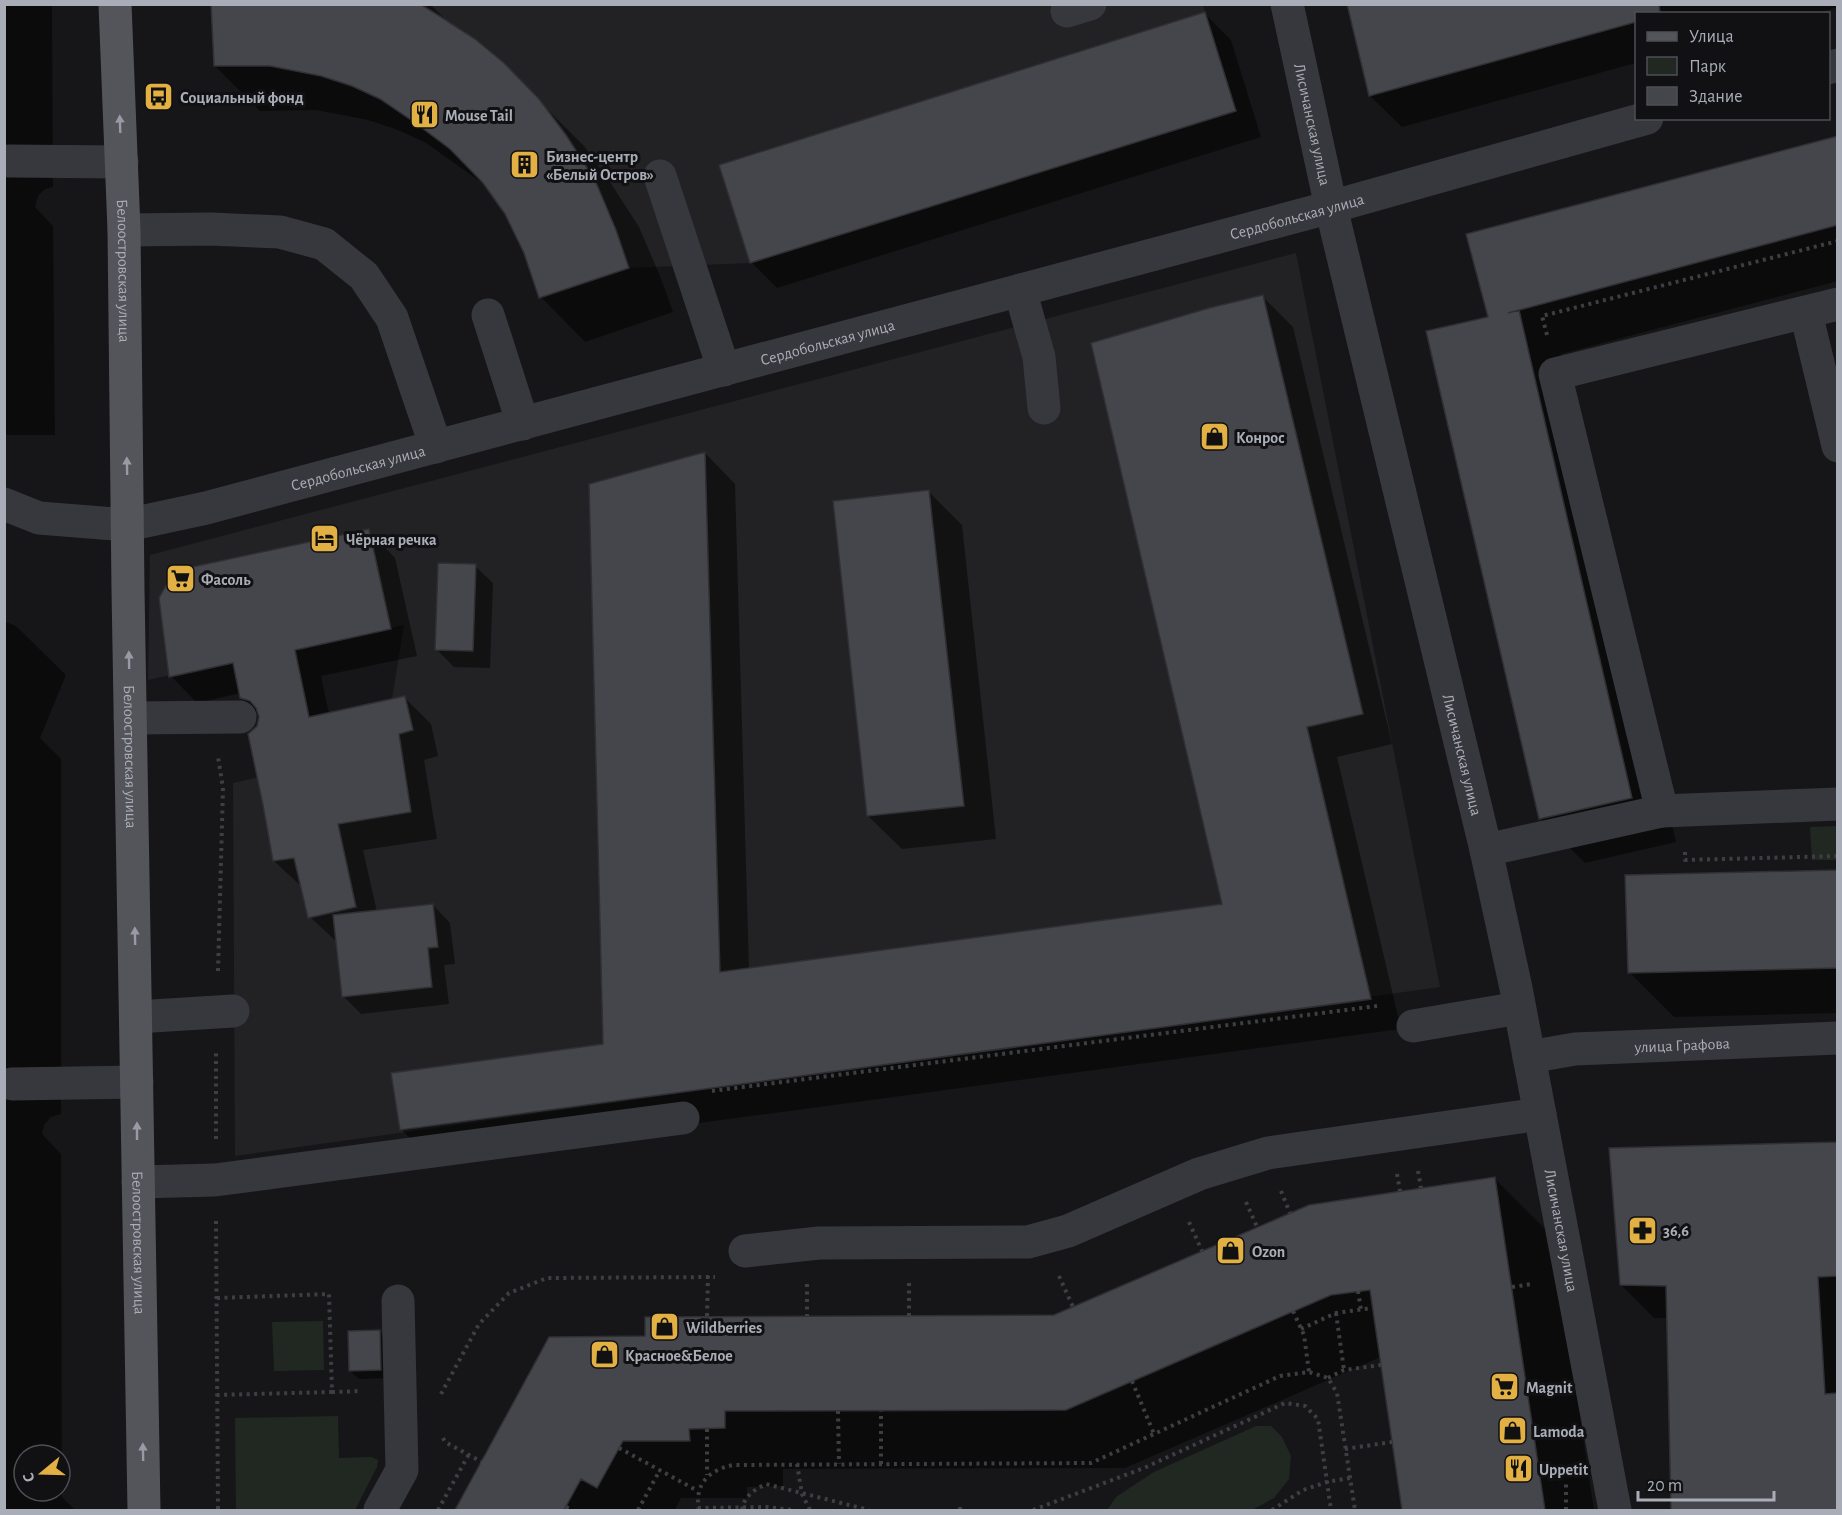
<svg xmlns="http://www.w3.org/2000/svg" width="1842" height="1515" font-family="'Alegreya Sans',sans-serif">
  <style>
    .built { fill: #222225 }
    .green { fill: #212822 }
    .shadow { fill: #0007; fill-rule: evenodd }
    .building { fill: #45464b; stroke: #303034; stroke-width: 1.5 }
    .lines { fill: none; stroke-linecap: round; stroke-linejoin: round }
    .path { stroke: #3e3f43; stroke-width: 4; stroke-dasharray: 3 4.5; stroke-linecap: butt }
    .minor { stroke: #37383d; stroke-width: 33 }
    .major { stroke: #54555b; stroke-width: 33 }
    .oneway { fill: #989ba5 }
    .labels { text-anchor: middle; stroke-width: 6; stroke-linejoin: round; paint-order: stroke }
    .poi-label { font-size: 16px; font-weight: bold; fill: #a9adb7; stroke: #111113; text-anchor: start }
    .street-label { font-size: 16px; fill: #a9adb7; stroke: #111113 }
  </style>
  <rect width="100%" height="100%" fill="#161618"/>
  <path class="built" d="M 211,5 L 1203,5 L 1236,111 L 750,263 L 629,268 L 539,298 L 524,253 L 505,214 L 483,183 L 450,149 L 414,122 L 380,99 L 352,86 L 321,76 L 270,66 L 214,66 Z
    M 1296,253 L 1440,987 L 235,1156 L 233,783 L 384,748 L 404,625 L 148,680 L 150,555 Z"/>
  <path class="green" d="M 1837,826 L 1837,860 L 1812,860 L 1810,827 Z
    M 323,1321 L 324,1370 L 274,1371 L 272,1322 Z
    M 338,1416 L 339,1458 L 371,1457 L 378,1460 L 377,1467 L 355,1510 L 236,1510 L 235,1418 Z
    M 1256,1426 L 1271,1426 L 1282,1437 L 1291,1456 L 1289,1479 L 1274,1498 L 1252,1510 L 1107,1510 L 1116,1497 L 1154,1472 Z"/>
  <path class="shadow" d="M 4,4 L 52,4 L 53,187 L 45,189 L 38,196 L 35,207 L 53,226 L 55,435 L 4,435 Z
    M 213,4 L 430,4 L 445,19 L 444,22 L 503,65 L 584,146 L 610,182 L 639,227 L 660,276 L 673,312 L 585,342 L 541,297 L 525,253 L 507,213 L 488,187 L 426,143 L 398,130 L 368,120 L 316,110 L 260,111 L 215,66 Z
    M 1348,4 L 1838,4 L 1838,7 L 1815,14 L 1636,14 L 1636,63 L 1402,127 L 1370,96 Z
    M 1205,14 L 1231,40 L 1261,137 L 777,288 L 751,262 Z
    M 1838,137 L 1838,281 L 1561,354 L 1676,842 L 1585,863 L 1540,818 L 1490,318 Z
    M 1263,297 L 1293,327 L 1392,744 L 1337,757 L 1401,1029 L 431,1159 L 401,1129 L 604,1046 L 705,453 L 735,484 L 749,969 L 1224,905 Z
    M 929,492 L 962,525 L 996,839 L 902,849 L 868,816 Z
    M 369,531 L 395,558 L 417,656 L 321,676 L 329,714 L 405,698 L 431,724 L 438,756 L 424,760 L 437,839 L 363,850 L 377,912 L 433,905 L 450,923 L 455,964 L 444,965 L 449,1004 L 361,1014 L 343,996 L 338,943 L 310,917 L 302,887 L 274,861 L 257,728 L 260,716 L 242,698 L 241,693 L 197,703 L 171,676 Z
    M 475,566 L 493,583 L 490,668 L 454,667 L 437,650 Z
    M 4,621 L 16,626 L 66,675 L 40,738 L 61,759 L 61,1114 L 51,1117 L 44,1125 L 42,1134 L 61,1154 L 62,1497 L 75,1510 L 4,1510 ZM 24,1455 L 60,1455 L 60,1491 L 24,1491 Z
    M 1838,871 L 1838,1013 L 1674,1017 L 1629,972 Z
    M 1838,1143 L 1838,1510 L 1672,1510 L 1668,1318 L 1654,1318 L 1621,1285 Z
    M 1495,1179 L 1553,1237 L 1594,1510 L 1403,1510 L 1381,1357 L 1125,1468 L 783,1469 L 783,1486 L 747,1487 L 747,1498 L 681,1498 L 675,1510 L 457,1510 L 550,1338 L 646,1338 L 1054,1317 Z
    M 379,1332 L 388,1340 L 389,1378 L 359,1379 L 350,1371 Z"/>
  <path class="building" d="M 211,4 L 420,4 L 441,17 L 475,39 L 504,63 L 539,99 L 566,135 L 595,180 L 616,230 L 629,268 L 539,298 L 524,253 L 505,214 L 483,183 L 450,149 L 414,122 L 380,99 L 352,86 L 321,76 L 270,66 L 214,66 Z
    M 1347,4 L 1659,4 L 1660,14 L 1636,14 L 1636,22 L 1369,96 Z
    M 1205,12 L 1236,111 L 750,263 L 719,165 Z
    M 1838,136 L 1838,225 L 1508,313 L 1519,310 L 1632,798 L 1539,819 L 1426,331 L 1488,317 L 1466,234 Z
    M 1263,295 L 1363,714 L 1307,727 L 1371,999 L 400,1130 L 391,1073 L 603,1044 L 589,484 L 705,452 L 720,972 L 1222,904 L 1091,343 L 1209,308 Z
    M 929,490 L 964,806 L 867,816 L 833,501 Z
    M 369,529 L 391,629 L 295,650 L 309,717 L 405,696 L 413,730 L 399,734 L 411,812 L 338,824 L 356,907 L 308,918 L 294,858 L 273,861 L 263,805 L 248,734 L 257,726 L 259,717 L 256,708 L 250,701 L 240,698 L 233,663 L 169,677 L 159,598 L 174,571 Z
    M 438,563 L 476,564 L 473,651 L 435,650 Z
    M 1838,870 L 1838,968 L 1628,973 L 1625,875 Z
    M 433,904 L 438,947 L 428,948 L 432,987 L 342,997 L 333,915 Z
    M 1838,1142 L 1838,1276 L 1818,1277 L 1825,1394 L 1838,1393 L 1838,1510 L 1671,1510 L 1666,1286 L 1620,1285 L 1609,1148 Z
    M 1495,1177 L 1545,1510 L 1402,1510 L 1370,1290 L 1331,1295 L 1066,1410 L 725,1411 L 725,1428 L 689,1429 L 690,1441 L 623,1441 L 597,1488 L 581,1479 L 564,1510 L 455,1510 L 549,1337 L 645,1336 L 645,1317 L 1054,1315 L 1309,1205 Z
    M 380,1330 L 381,1370 L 349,1371 L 348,1331 Z"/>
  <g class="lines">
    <path class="path" d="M 1547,335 L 1542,316 L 1838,241
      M 1685,852 L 1685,860 L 1838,856
      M 218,971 L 223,788 L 218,757
      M 712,1091 L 1377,1006
      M 216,1139 L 216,1053
      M 1418,1171 L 1421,1188
      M 1397,1174 L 1400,1191
      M 1281,1191 L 1290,1213
      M 1246,1202 L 1257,1227
      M 216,1221 L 218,1510
      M 1189,1222 L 1202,1251
      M 1059,1276 L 1073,1307
      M 807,1284 L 807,1316
      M 1512,1287 L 1532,1284
      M 1358,1291 L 1361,1310
      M 217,1298 L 329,1294 L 332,1392 L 217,1395
      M 1293,1311 L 1304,1335 L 1309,1372
      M 1336,1313 L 1344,1370
      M 707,1316 L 708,1276
      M 909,1316 L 909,1283
      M 1301,1329 L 1336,1313 L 1372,1308
      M 1328,1378 L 1344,1370 L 1381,1365
      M 1132,1381 L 1154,1434
      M 332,1392 L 361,1391
      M 441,1394 L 479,1324 L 509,1293 L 547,1278 L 715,1277
      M 838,1411 L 839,1464
      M 707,1429 L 707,1475
      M 443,1438 L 445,1442 L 482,1462
      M 619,1448 L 698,1491
      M 1345,1449 L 1392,1442
      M 797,1464 L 802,1494 L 810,1510
      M 881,1464 L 881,1411
      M 566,1507 L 572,1510
      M 960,1507 L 960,1510
      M 698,1508 L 768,1507 L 792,1510
      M 438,1510 L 469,1454
      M 638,1510 L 660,1470
      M 699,1510 C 694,1484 709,1470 733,1465 L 1091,1463 L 1280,1376 L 1309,1372 L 1328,1378 L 1337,1393 L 1355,1510
      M 742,1510 C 744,1496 754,1490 766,1484 L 869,1510
      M 1033,1510 L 1144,1468 L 1285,1403 L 1305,1406 L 1318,1419 L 1331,1510
      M 1272,1510 L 1303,1490 L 1327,1482 L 1350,1478
      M 1566,1510 L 1566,1481"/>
    <g class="minor">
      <path id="s1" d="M 1287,4 L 1331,207 L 1486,850 L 1516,988 L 1615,1510"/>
      <path d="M 1067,11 L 1090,4"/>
      <path d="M 1828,68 L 1838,65"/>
      <path d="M 9,161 L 122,162"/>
      <path d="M 660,176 L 724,370"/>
      <path d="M 124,230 L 211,229 L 280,232 L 324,244 L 364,276 L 392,318 L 436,447"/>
      <path d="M 1020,290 L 1039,357 L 1044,408"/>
      <path d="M 1806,313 L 1838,446"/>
      <path d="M 488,315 L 523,424"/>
      <path id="s2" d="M 4,504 L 39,518 L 127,525 L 206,508 L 1331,207 L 1647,118"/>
      <path d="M 130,718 L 240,717"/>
      <path d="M 1662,811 L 1838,804"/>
      <path d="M 1486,850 L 1662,811 L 1555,374 L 1838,304"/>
      <path d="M 136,1017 L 233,1011"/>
      <path d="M 1413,1026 L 1519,1008"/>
      <path id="s3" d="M 1529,1057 L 1575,1049 L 1838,1038"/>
      <path d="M 12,1084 L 137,1082"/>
      <path d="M 138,1182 L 215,1180 L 683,1118"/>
      <path d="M 745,1251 L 819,1243 L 1028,1242 L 1068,1231 L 1199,1174 L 1268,1153 L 1540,1114"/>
      <path d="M 380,1510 L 402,1470 L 398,1301"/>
    </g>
    <path class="major" id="s4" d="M 115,4 L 124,230 L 128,590 L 144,1510"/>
  </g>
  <defs><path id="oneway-solid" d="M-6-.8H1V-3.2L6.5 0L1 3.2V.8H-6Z" transform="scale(1.5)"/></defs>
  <g class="oneway">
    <use href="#oneway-solid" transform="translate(120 124) rotate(-92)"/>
    <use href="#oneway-solid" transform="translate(127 466) rotate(-91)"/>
    <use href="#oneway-solid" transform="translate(129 660) rotate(-91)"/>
    <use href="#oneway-solid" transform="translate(135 936) rotate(-91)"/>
    <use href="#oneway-solid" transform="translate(137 1131) rotate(-90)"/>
    <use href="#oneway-solid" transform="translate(143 1452) rotate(-91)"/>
  </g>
  <defs>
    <symbol id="bus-square" viewBox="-11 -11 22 22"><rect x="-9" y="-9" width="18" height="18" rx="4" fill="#e3b143" stroke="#111113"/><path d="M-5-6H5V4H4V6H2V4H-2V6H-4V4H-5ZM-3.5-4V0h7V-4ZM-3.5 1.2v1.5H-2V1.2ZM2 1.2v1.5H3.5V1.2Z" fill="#111"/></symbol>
    <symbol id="restaurant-square" viewBox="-11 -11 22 22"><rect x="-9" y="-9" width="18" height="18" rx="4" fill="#e3b143" stroke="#111113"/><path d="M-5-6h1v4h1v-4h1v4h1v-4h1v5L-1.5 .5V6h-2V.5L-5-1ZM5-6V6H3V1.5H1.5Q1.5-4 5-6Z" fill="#111"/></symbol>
    <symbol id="building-square" viewBox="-11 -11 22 22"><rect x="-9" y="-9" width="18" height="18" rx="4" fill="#e3b143" stroke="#111113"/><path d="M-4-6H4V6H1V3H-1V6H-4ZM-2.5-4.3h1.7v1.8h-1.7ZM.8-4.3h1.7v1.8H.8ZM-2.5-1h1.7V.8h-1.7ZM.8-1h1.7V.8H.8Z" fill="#111"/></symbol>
    <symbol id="shop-square" viewBox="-11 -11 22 22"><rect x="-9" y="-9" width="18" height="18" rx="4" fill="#e3b143" stroke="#111113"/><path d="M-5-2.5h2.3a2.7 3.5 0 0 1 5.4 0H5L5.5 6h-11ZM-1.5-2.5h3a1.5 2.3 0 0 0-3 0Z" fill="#111"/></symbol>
    <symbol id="hotel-square" viewBox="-11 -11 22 22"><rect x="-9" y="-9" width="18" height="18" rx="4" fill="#e3b143" stroke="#111113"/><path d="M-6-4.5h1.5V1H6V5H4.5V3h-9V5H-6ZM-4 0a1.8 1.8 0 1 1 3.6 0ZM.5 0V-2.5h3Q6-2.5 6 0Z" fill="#111"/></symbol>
    <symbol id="supermarket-square" viewBox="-11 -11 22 22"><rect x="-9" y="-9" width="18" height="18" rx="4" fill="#e3b143" stroke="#111113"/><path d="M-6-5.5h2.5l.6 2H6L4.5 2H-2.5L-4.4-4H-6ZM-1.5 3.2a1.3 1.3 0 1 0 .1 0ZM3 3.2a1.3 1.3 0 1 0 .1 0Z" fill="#111"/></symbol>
    <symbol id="pharmacy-square" viewBox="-11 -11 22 22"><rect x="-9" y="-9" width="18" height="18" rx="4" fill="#e3b143" stroke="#111113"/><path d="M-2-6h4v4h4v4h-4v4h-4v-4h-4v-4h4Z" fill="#111"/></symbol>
  </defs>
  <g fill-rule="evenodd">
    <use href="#bus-square" x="142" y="80" width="33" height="33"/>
    <use href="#restaurant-square" x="408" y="98" width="33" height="33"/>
    <use href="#building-square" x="508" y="148" width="33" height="33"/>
    <use href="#shop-square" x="1198" y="420" width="33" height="33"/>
    <use href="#hotel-square" x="308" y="522" width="33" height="33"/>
    <use href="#supermarket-square" x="164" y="562" width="33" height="33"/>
    <use href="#pharmacy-square" x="1626" y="1214" width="33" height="33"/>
    <use href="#shop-square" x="1214" y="1234" width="33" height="33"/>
    <use href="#shop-square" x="648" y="1310" width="33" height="33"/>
    <use href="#shop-square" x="588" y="1338" width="33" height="33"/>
    <use href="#supermarket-square" x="1488" y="1370" width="33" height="33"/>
    <use href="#shop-square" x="1496" y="1414" width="33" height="33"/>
    <use href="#restaurant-square" x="1502" y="1452" width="33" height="33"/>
  </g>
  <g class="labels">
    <g class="poi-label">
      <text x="180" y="103">Социальный фонд</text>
      <text x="445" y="121">Mouse Tail</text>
      <text x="546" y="162">Бизнес-центр<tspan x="546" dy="18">«Белый Остров»</tspan></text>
      <text x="1236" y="443">Конрос</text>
      <text x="346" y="545">Чёрная речка</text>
      <text x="201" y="585">Фасоль</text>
      <text x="1663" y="1236">36,6</text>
      <text x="1252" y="1257">Ozon</text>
      <text x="686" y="1333">Wildberries</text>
      <text x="625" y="1361">Красное&amp;Белое</text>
      <text x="1526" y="1393">Magnit</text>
      <text x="1533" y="1437">Lamoda</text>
      <text x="1539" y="1475">Uppetit</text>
    </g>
    <g class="street-label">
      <text dy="6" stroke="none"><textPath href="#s1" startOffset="123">Лисичанская улица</textPath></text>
      <text dy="6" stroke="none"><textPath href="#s2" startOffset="1336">Сердобольская улица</textPath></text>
      <text dy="6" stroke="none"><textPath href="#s4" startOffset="267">Белоостровская улица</textPath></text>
      <text dy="6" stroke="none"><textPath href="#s2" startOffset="850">Сердобольская улица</textPath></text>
      <text dy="6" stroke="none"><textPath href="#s2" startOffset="364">Сердобольская улица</textPath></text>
      <text dy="6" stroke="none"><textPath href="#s1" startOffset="771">Лисичанская улица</textPath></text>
      <text dy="6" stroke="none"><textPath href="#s4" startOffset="753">Белоостровская улица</textPath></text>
      <text dy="6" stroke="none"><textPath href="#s3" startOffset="154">улица Графова</textPath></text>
      <text dy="6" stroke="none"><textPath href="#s1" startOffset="1257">Лисичанская улица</textPath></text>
      <text dy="6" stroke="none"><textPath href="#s4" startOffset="1239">Белоостровская улица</textPath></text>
    </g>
  </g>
  <rect width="1842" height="1515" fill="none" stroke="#a9adb7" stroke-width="12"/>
  <rect x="1635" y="12" width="195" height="108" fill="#111113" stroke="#4e4f55" stroke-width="1.5"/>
  <rect x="1647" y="32" width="30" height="9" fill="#54555b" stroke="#4e4f55" stroke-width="1.5"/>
  <text x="1689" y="42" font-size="18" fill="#a9adb7">Улица</text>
  <rect x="1647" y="57" width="30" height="18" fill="#212822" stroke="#4e4f55" stroke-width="1.5"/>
  <text x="1689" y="72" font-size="18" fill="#a9adb7">Парк</text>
  <rect x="1647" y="87" width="30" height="18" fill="#45464b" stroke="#4e4f55" stroke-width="1.5"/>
  <text x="1689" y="102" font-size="18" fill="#a9adb7">Здание</text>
  <g transform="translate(42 1473) rotate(251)"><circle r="28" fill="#111113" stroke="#4e4f55" stroke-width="1.5"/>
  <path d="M0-4.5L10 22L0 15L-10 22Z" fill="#e3b143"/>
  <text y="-9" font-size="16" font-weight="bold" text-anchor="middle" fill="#a9adb7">С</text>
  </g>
  <path d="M1638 1491v9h136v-9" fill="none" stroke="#a9adb7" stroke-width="3"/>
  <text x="1647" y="1491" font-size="18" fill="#a9adb7" stroke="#111113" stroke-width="4.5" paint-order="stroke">20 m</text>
</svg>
